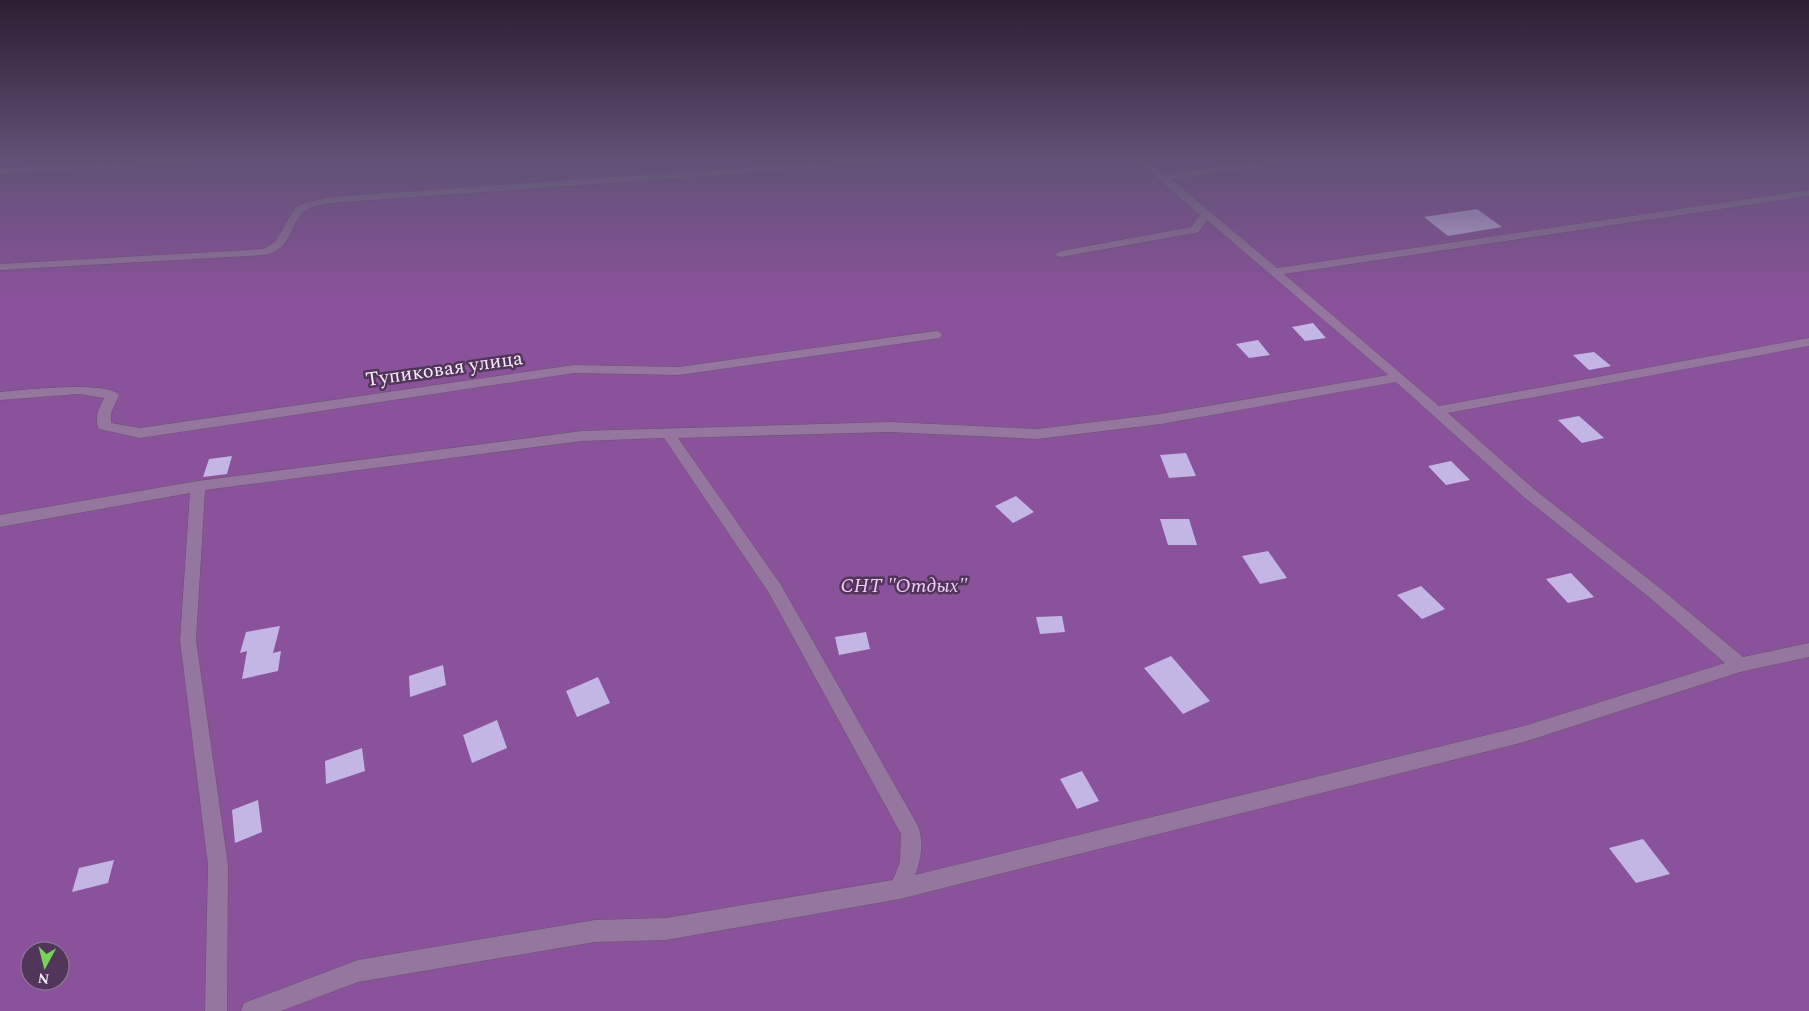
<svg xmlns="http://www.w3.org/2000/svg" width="1809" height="1011" font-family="Spectral,serif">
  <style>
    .green { fill: #8a529b; fill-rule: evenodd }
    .building { fill: #c3b5e4 }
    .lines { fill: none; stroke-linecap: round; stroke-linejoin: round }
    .minor-casing { stroke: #6a5370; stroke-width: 1 }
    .minor { fill: #94769e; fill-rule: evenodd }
    .labels { text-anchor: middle; stroke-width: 5; stroke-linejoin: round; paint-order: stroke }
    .street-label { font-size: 20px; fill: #faedfe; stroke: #52365a }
    .park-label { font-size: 20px; font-style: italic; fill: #f1ccfc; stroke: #52365a }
  </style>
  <rect width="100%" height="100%" fill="#52365a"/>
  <path class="green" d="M 0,160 L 1809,160 L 1809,1011 L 0,1011 ZM 30,951 L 60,951 L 60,981 L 30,981 Z"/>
  <path class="building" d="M 1477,209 L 1502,227 L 1448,236 L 1424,217 Z
    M 1313,323 L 1326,338 L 1305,341 L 1292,327 Z
    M 1258,340 L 1270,355 L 1249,358 L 1236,344 Z
    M 1594,352 L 1611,366 L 1589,370 L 1573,355 Z
    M 1579,416 L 1604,438 L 1582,443 L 1558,420 Z
    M 1186,453 L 1196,476 L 1169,478 L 1160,455 Z
    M 232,456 L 227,474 L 203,477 L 209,459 Z
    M 1451,461 L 1470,480 L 1446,485 L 1428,466 Z
    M 1016,496 L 1034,512 L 1013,523 L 995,506 Z
    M 1160,519 L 1189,519 L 1197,545 L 1168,545 Z
    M 1268,551 L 1287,578 L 1260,584 L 1242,556 Z
    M 1571,573 L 1594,597 L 1568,603 L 1546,579 Z
    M 1421,586 L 1445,609 L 1422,619 L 1397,595 Z
    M 1062,616 L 1065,632 L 1040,634 L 1036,617 Z
    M 280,626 L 273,653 L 281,651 L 278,671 L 242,679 L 247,651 L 240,653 L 246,632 Z
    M 866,632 L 870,649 L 839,655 L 835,637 Z
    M 1171,656 L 1210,701 L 1183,714 L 1144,668 Z
    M 443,665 L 446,685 L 410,697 L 409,676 Z
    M 598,677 L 610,703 L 577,717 L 566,691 Z
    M 497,720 L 507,748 L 472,763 L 463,735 Z
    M 362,748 L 365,771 L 326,784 L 325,761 Z
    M 1082,771 L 1099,801 L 1077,809 L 1060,779 Z
    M 258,800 L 262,832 L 235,843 L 232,810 Z
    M 1643,839 L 1670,874 L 1636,883 L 1609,848 Z
    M 114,860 L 108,883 L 72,892 L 79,868 Z"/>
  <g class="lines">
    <defs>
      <path id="minor" d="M 158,160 L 215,160 L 210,163 L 0,174 L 0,168 Z
        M 851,160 L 894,160 L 889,163 L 331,203 C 323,205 311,206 304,212 C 288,225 294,248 265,255 L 0,270 L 0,264 L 263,249 L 275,242 L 295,208 L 305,203 L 331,197 Z
        M 1137,160 L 1148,160 L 1164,174 L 1272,160 L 1298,160 L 1293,163 L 1171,179 L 1277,268 L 1809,190 L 1809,196 L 1284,274 L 1439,406 L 1809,338 L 1809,346 L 1448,413 L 1535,490 L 1661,589 L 1743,657 L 1809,643 L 1809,657 L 1740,672 L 1524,742 L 900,899 L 666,940 L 595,942 L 358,982 L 281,1011 L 241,1011 L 244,1003 L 358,960 L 595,920 L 666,918 L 893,880 L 900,862 L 901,834 L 769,593 L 664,438 L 582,441 L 205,490 L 196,640 L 228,865 L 227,1011 L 205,1011 L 208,865 L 180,640 L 190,493 L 0,527 L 0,515 L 198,481 L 582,431 L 890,422 L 1037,429 L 1161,414 L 1388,375 L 1207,220 L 1199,232 L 1195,233 L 1061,257 L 1057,256 L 1055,254 L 1061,251 L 1191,227 L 1200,215 ZM 1396,382 L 1525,498 L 1649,597 L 1725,663 L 1524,726 L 915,875 C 921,861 924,841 918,826 L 781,585 L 678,438 L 890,432 L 1037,439 L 1161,424 Z
        M 936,331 L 940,332 L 942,335 L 940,338 L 679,375 L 574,373 L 140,438 L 99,429 C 94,418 99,408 104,398 L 79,394 L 0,400 L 0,392 C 20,390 108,380 119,395 L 111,413 L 111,423 L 140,428 L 574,365 L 679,367 Z"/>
    </defs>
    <use href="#minor" class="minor-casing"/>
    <use href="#minor" class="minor"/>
  </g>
  <linearGradient id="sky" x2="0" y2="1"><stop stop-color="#2d1e32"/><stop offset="0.53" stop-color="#605276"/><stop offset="1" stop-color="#605276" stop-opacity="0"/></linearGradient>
  <rect width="1809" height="301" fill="url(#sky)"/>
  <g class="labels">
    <g class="street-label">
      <text transform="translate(444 368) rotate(-8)" y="7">Тупиковая улица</text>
    </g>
    <g class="park-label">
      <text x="904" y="592">СНТ "Отдых"</text>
    </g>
  </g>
  <g transform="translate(45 966) rotate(187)"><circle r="24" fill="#52365a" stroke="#957f9c"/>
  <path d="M0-4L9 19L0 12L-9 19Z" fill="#78d158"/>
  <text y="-8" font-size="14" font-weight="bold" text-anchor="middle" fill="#faedfe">N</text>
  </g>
</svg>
